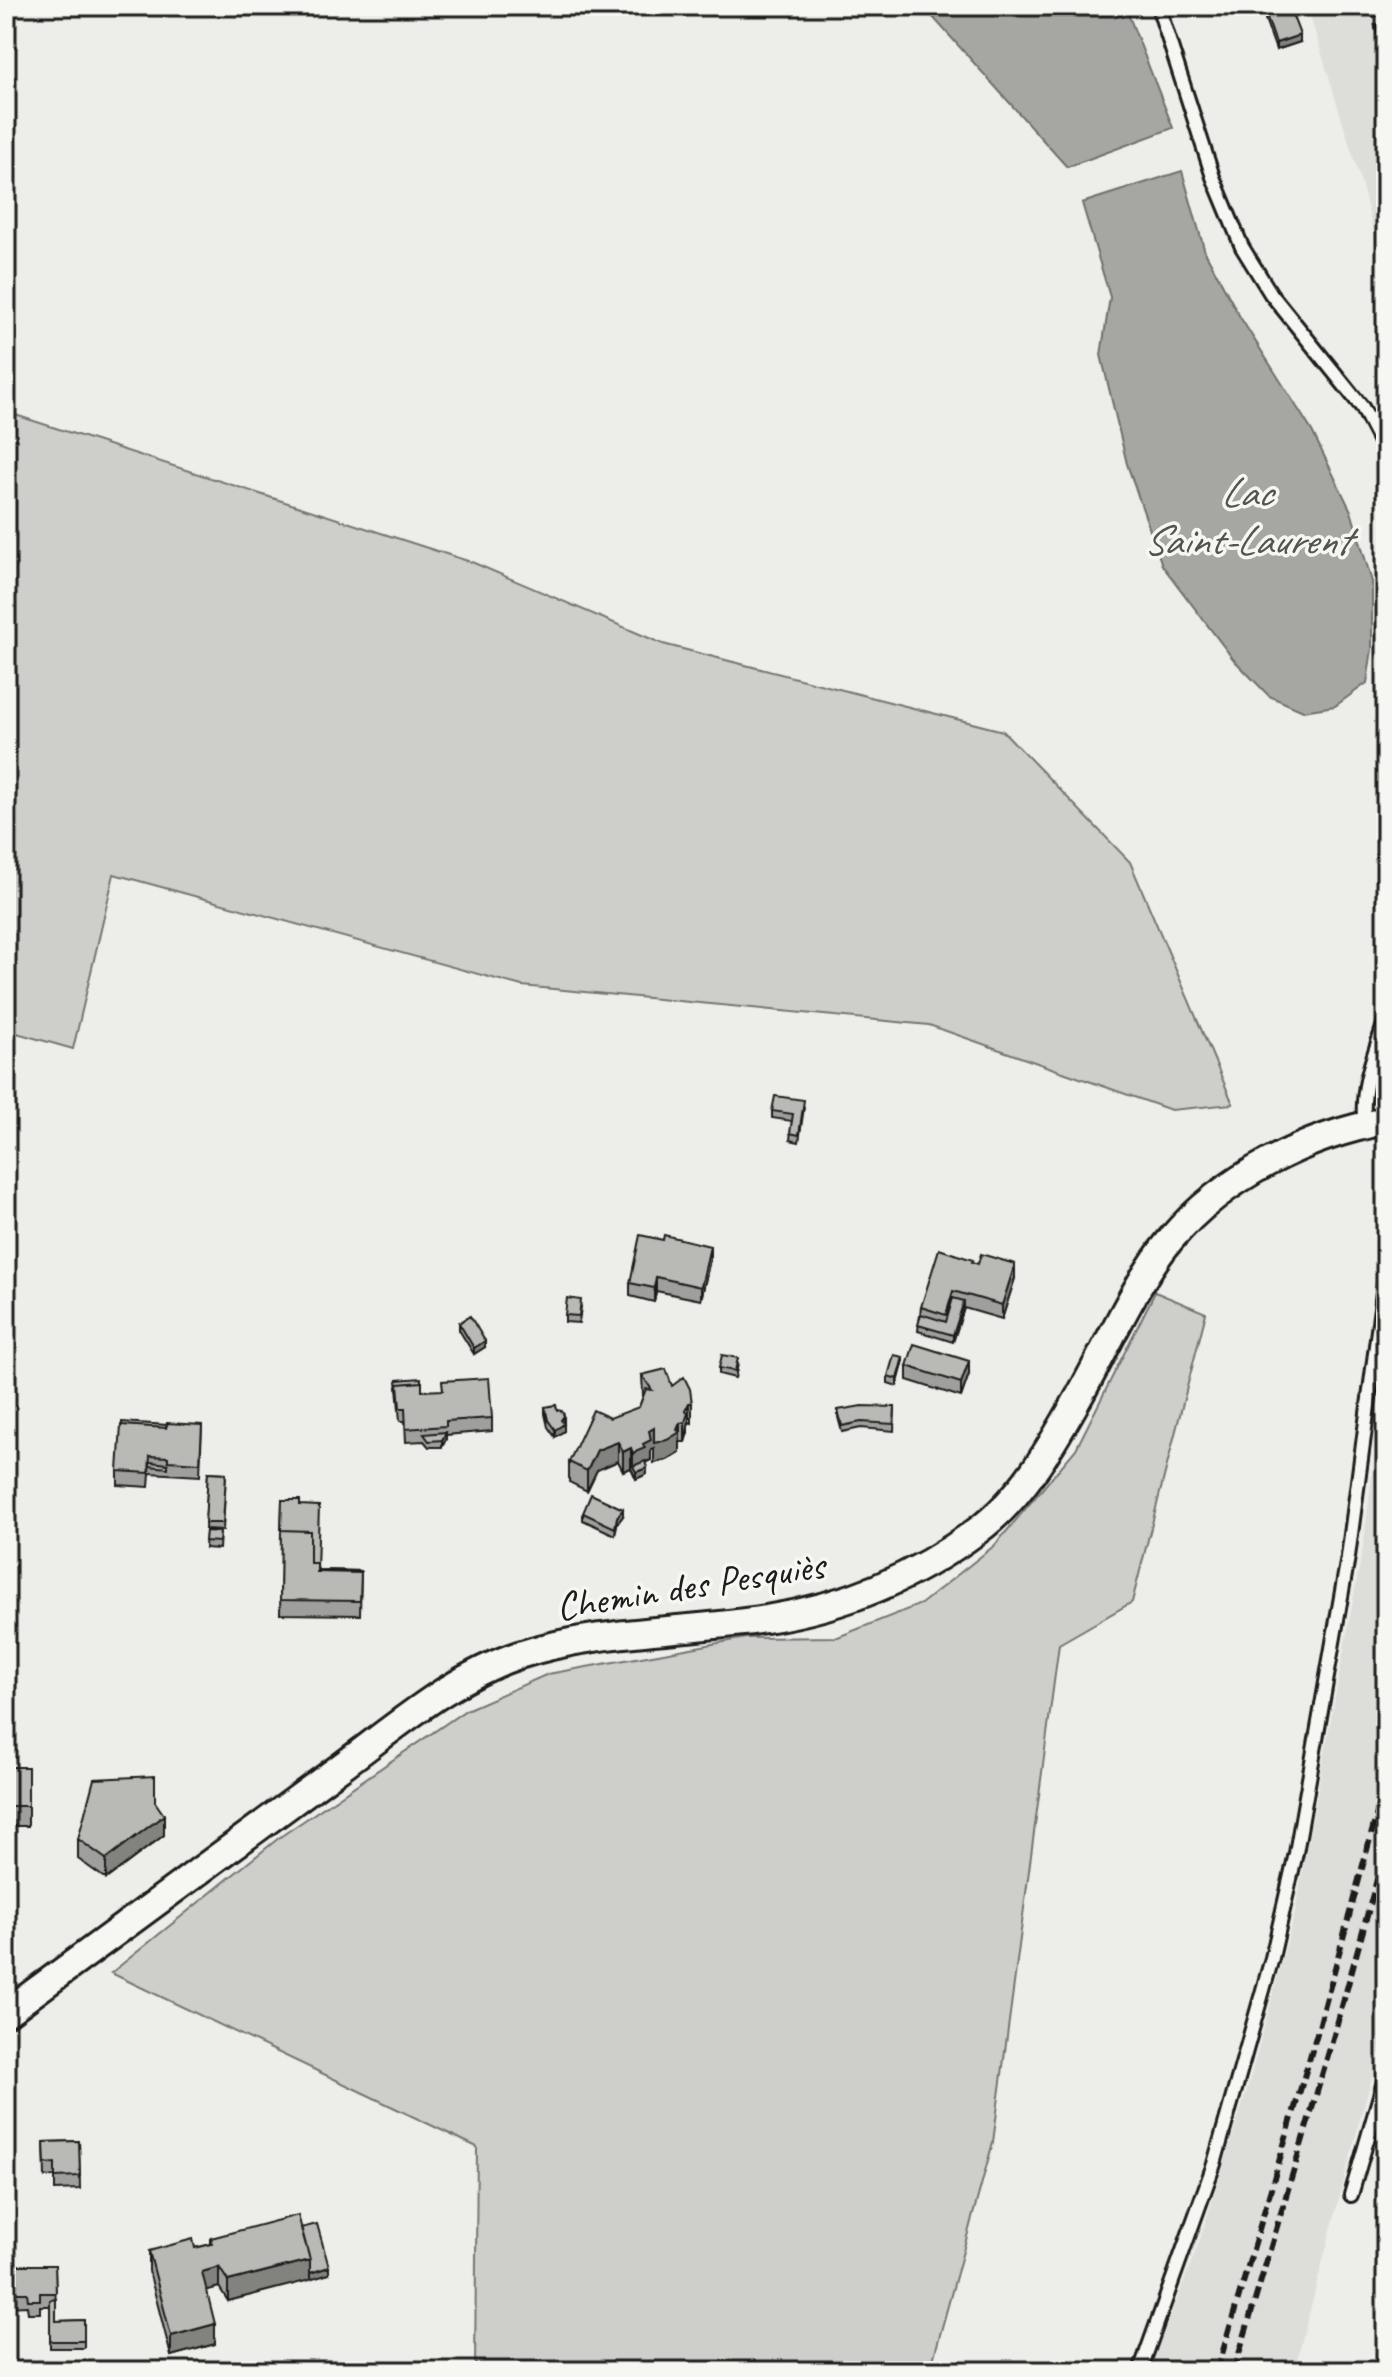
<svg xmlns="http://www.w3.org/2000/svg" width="1392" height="2377" font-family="Caveat,sans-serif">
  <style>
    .built { fill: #ddddda }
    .green { fill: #cececb; stroke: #757574; stroke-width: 2 }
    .water { fill: #a6a6a3; stroke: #6f6f6d; stroke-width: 2 }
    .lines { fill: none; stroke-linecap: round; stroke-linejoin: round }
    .lane-casing { stroke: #1c1c1c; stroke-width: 18 }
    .street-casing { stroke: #1c1c1c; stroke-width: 32 }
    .lane { stroke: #f6f6f2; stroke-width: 12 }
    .street { stroke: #f6f6f2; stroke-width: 26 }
    .rail { stroke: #1c1c1c; stroke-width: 6; stroke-dasharray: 12 6; stroke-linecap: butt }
    .wall { fill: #9f9f9d; stroke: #1c1c1c; stroke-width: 2 }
    .shaded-wall { fill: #82827f; stroke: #1c1c1c; stroke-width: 2 }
    .building { fill: #b9b9b6; stroke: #1c1c1c; stroke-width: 2 }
    .labels { text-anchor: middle; stroke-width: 7; stroke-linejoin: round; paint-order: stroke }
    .street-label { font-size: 40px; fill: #1c1c1c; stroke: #f6f6f2 }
    .water-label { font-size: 42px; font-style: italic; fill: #535352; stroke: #f6f6f2 }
  </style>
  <rect width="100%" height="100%" fill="#edede9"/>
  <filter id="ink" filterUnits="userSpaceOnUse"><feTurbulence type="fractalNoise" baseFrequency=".0125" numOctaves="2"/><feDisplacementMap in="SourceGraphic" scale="16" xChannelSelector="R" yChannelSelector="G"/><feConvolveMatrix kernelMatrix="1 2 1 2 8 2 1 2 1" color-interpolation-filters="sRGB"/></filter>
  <g filter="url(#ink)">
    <path class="built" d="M 1307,6 L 1386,6 L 1386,280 L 1359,175 Z
      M 1386,1357 L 1386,2030 L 1360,2119 L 1294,2371 L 1149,2371 L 1198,2245 L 1247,2090 L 1295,1912 L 1364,1541 Z"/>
    <path class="green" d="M 6,412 L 474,563 L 663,644 L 1003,731 L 1130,862 L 1233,1104 L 1171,1110 L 929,1025 L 522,986 L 114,874 L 73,1049 L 6,1030 Z
      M 1155,1292 L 1206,1313 L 1132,1602 L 1059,1644 L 993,2142 L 930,2371 L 475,2371 L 477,2147 L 111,1973 L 280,1837 L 466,1710 L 548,1674 L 746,1638 L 838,1637 L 921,1604 L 995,1545 L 1076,1449 Z"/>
    <path class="water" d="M 923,6 L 1125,6 L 1173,128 L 1067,167 Z
      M 1182,171 L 1205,252 L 1240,317 L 1312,431 L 1351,511 L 1372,582 L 1372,649 L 1367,683 L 1335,706 L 1303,711 L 1269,696 L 1234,660 L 1162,565 L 1127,464 L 1101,355 L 1110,297 L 1082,203 Z"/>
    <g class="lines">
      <defs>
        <path id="lane" d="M 1158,6 L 1213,177 L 1242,247 L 1271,294 L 1362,407 L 1386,453
          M 1365,1125 C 1359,1090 1375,1052 1386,1019
          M 1351,2195 L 1386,2075
          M 6,2370 L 10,2371
          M 1140,2371 L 1214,2164 L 1272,1958 L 1296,1853 L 1348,1557 L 1386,1270"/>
        <path id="street" d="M 6,2013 C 114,1933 222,1853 331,1774 C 391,1731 449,1678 519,1655 C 599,1629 684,1632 766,1619 C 844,1607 914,1578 977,1531 C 1021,1499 1050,1448 1076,1402 C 1105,1352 1135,1282 1171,1239 C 1223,1177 1308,1135 1386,1121"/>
      </defs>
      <use href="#lane" class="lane-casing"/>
      <use href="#street" class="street-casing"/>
      <use href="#lane" class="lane"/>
      <use href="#street" class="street"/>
      <path class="rail" d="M 1372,6 L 1386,63
        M 1217,2371 L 1320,2023 L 1386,1780
        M 1234,2371 L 1336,2028 L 1386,1847"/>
    </g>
    <path class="wall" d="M 1265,12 L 1300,42 L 1276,50 L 1265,19 Z
      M 804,1107 L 799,1142 L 790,1140 L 792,1121 L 772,1118 L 772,1111 Z
      M 663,1240 L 710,1259 L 701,1300 L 656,1291 L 654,1302 L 630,1296 L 630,1283 Z
      M 973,1263 L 1015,1278 L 1002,1319 L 964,1308 L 953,1342 L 918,1331 L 921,1307 Z
      M 581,1307 L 579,1323 L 565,1322 L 565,1315 Z
      M 459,1323 L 485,1347 L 474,1354 L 459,1330 Z
      M 738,1364 L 735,1378 L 719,1374 L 719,1368 Z
      M 903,1364 L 897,1386 L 888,1383 L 888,1376 Z
      M 907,1366 L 969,1374 L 961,1397 L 907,1380 Z
      M 642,1375 L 672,1386 L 692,1403 L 692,1423 L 689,1422 L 688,1425 L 688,1433 L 685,1442 L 680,1442 L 680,1452 L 667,1460 L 654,1463 L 654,1448 L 651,1449 L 651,1460 L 645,1463 L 647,1474 L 636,1479 L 631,1468 L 623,1471 L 618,1461 L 597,1470 L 587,1491 L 569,1482 L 569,1462 L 639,1407 L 643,1396 Z
      M 397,1387 L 422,1391 L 492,1418 L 492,1431 L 446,1435 L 446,1439 L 442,1447 L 429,1447 L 424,1441 L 406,1442 L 405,1421 L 400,1421 Z
      M 545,1407 L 557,1410 L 563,1424 L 564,1431 L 555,1437 L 548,1427 L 545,1414 Z
      M 895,1407 L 894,1431 L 861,1428 L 842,1432 L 838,1417 L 838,1410 Z
      M 167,1425 L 202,1425 L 200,1476 L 150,1473 L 149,1487 L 118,1485 L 118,1471 Z
      M 208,1472 L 226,1473 L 223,1530 L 205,1529 Z
      M 282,1500 L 300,1505 L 318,1570 L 361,1571 L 360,1615 L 280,1614 Z
      M 583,1513 L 623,1516 L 617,1524 L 615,1535 L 583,1520 Z
      M 206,1531 L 220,1532 L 219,1549 L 205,1548 Z
      M 6,1767 L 28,1767 L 28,1826 L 6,1826 Z
      M 155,1802 L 164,1835 L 106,1879 L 78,1859 L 78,1839 Z
      M 79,2141 L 80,2189 L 55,2190 L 55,2176 L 45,2177 L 44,2142 Z
      M 301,2228 L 329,2274 L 228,2301 L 219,2287 L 207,2290 L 215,2344 L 171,2356 L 149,2271 L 149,2251 L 195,2248 L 211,2244 L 211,2238 Z
      M 6,2265 L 55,2265 L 56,2321 L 84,2320 L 84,2348 L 50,2348 L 50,2306 L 40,2306 L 40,2313 L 28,2313 L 27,2306 L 6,2307 Z"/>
    <path class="shaded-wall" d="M 1300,35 L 1300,42 L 1276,50 L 1276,43 Z
      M 710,1246 L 710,1259 L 701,1300 L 701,1287 Z
      M 1015,1264 L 1015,1278 L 1002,1319 L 1002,1305 Z
      M 656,1277 L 656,1291 L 654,1302 L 654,1288 Z
      M 964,1301 L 964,1308 L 953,1342 L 953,1335 Z
      M 485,1341 L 485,1347 L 474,1354 L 474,1348 Z
      M 903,1357 L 903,1364 L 897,1386 L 897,1379 Z
      M 969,1361 L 969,1374 L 961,1397 L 961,1383 Z
      M 689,1403 L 689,1422 L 685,1442 L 685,1411 Z
      M 564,1416 L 564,1431 L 555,1437 L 555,1430 Z
      M 680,1423 L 680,1452 L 667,1460 L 654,1463 L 654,1448 L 651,1449 L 651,1460 L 633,1466 L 633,1453 L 643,1444 L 649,1431 L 654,1428 L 677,1430 Z
      M 446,1432 L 446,1439 L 442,1447 L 442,1440 Z
      M 618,1442 L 618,1461 L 597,1470 L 587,1491 L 587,1471 L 597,1450 Z
      M 631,1448 L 631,1468 L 623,1471 L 623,1452 Z
      M 647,1468 L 647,1474 L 636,1479 L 636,1472 Z
      M 623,1509 L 623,1516 L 617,1524 L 615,1535 L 617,1517 Z
      M 164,1815 L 164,1835 L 106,1879 L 106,1859 Z
      M 310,2260 L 310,2280 L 228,2301 L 228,2281 Z
      M 219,2267 L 219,2287 L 202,2292 L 202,2272 Z
      M 329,2267 L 329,2274 L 310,2280 L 310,2273 Z
      M 215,2324 L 215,2344 L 171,2356 L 171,2336 Z"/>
    <path class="building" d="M 1281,6 L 1289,6 L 1300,35 L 1276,43 L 1265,12 Z
      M 775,1096 L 804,1100 L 799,1135 L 790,1133 L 793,1114 L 772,1111 Z
      M 640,1235 L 663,1240 L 664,1235 L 710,1246 L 701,1287 L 656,1277 L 654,1288 L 630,1283 Z
      M 939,1249 L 973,1260 L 972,1262 L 978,1264 L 981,1254 L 1015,1264 L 1002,1305 L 953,1291 L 946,1315 L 921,1307 Z
      M 567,1298 L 581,1300 L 579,1316 L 565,1315 Z
      M 953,1298 L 964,1301 L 953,1335 L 918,1325 L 921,1314 L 946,1322 Z
      M 470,1316 L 485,1341 L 474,1348 L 459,1323 Z
      M 914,1344 L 969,1361 L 961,1383 L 907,1366 Z
      M 722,1355 L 738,1358 L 735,1371 L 719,1368 Z
      M 894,1355 L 903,1357 L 897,1379 L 888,1376 Z
      M 666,1369 L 672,1386 L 684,1377 L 690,1389 L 692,1403 L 689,1403 L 685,1411 L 688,1413 L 685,1422 L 680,1423 L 677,1430 L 680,1432 L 667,1440 L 654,1443 L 654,1428 L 649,1431 L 651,1440 L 643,1444 L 645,1448 L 633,1453 L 631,1448 L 623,1452 L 618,1442 L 597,1450 L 587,1471 L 569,1462 L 593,1410 L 610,1418 L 639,1407 L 646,1389 L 652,1390 L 642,1375 Z
      M 421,1378 L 421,1382 L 398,1384 L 398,1391 L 397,1380 Z
      M 489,1378 L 492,1418 L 446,1421 L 446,1426 L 406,1429 L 405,1408 L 400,1408 L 398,1384 L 422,1382 L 422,1391 L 443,1390 L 442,1381 Z
      M 556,1405 L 557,1410 L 562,1411 L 564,1416 L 561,1420 L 564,1424 L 555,1430 L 548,1420 L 545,1407 Z
      M 862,1406 L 895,1407 L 894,1424 L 861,1422 L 842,1426 L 838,1410 Z
      M 122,1422 L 167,1425 L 166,1428 L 122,1425 Z
      M 167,1423 L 202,1425 L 200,1463 L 168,1461 L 168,1457 L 150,1456 L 149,1473 L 118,1471 L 121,1425 L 166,1428 Z
      M 446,1432 L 442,1440 L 429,1441 L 424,1434 Z
      M 645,1461 L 647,1468 L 636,1472 L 633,1466 Z
      M 150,1462 L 168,1464 L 168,1468 L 150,1466 Z
      M 208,1472 L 226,1473 L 223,1523 L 205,1523 Z
      M 591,1494 L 623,1509 L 617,1517 L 615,1528 L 583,1513 Z
      M 282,1500 L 300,1500 L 300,1505 L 319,1506 L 317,1570 L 317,1563 L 310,1563 L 310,1531 L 281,1530 Z
      M 281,1530 L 310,1531 L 310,1563 L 317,1563 L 317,1572 L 361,1573 L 360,1601 L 280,1600 Z
      M 206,1531 L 220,1532 L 219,1542 L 205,1541 Z
      M 317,1570 L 361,1571 L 361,1573 L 317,1572 Z
      M 6,1767 L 28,1767 L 28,1806 L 6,1806 Z
      M 155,1776 L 155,1802 L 164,1815 L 106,1859 L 78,1839 L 94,1779 Z
      M 79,2141 L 80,2176 L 55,2177 L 55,2163 L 45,2164 L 44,2142 Z
      M 298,2215 L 310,2260 L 228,2281 L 219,2267 L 202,2272 L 215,2324 L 171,2336 L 149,2251 L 193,2239 L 195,2248 L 212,2244 L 211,2238 Z
      M 317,2224 L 329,2267 L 310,2273 L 310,2260 L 301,2228 Z
      M 6,2265 L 55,2265 L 56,2293 L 40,2293 L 40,2300 L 28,2300 L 27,2293 L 6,2293 Z
      M 56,2299 L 56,2321 L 84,2320 L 84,2341 L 50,2341 L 50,2300 Z"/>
  </g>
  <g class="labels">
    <g class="street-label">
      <text transform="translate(690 1585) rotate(-9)" y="14">Chemin des Pesquiès</text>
    </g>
    <g class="water-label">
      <text x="1246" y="506">Lac<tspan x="1246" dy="48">Saint-Laurent</tspan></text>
    </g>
  </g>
  <rect width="1392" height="2377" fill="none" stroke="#f6f6f2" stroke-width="32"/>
  <rect x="16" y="16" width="1360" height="2345" fill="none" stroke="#1c1c1c" stroke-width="3" filter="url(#ink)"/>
</svg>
